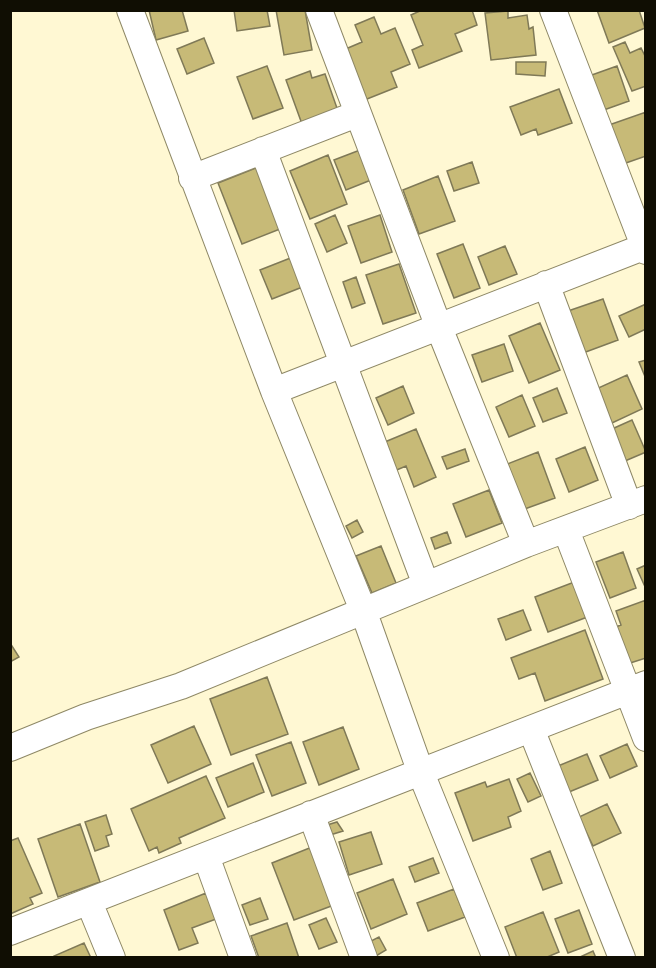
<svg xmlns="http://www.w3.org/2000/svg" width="656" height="968" font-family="'Sofia Sans Condensed',sans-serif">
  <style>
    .building { fill: #c7ba77; stroke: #7f7957; stroke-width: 1.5 }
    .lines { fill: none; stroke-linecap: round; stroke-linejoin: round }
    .minor-casing { stroke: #8e8866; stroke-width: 28 }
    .minor { stroke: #fff; stroke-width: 26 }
  </style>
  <rect width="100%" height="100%" fill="#fff8d3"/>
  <path class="building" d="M 149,10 L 182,10 L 188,31 L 156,40 Z
    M 234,10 L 267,10 L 270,26 L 237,31 Z
    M 276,10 L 305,10 L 312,50 L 284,55 Z
    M 422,10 L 472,10 L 477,25 L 455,34 L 462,51 L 419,68 L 412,50 L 423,45 L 411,15 Z
    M 597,10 L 639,10 L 645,28 L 609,43 Z
    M 508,11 L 508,18 L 527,15 L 529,29 L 533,27 L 536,55 L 491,60 L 485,13 Z
    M 374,17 L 381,34 L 395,28 L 410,64 L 391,72 L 397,87 L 362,101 L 341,51 L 362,42 L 355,25 Z
    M 204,38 L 214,63 L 187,74 L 177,49 Z
    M 625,42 L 630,53 L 641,48 L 646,58 L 646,86 L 632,91 L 613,47 Z
    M 516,62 L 546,62 L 545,76 L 516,74 Z
    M 267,66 L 283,108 L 253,119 L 237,77 Z
    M 617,66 L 629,101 L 601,111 L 589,76 Z
    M 310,71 L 312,78 L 325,74 L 338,111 L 302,124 L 286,80 Z
    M 559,89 L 572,123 L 538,135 L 536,129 L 521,135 L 510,107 Z
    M 646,112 L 646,156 L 623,164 L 609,125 Z
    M 360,150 L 371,180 L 346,190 L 334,160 Z
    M 328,155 L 347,204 L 310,219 L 290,171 Z
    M 472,162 L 479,183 L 454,191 L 447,171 Z
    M 261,166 L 285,227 L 242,244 L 218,183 Z
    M 438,176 L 455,221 L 419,234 L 403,190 Z
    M 335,215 L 347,243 L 327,252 L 315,224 Z
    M 380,215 L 392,252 L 361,263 L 348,226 Z
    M 463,244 L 480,288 L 454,298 L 437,254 Z
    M 505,246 L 517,274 L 489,285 L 478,257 Z
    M 293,257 L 305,286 L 272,299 L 260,270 Z
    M 399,264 L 416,313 L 383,324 L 366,275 Z
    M 356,277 L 365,303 L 352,308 L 343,282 Z
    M 603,299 L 618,340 L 583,353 L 568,311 Z
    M 646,304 L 646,329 L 629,337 L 619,316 Z
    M 540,323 L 560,370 L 529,383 L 509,336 Z
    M 504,344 L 513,371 L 482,382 L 472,355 Z
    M 646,360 L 646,379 L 639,362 Z
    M 627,375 L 642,409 L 612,423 L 596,389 Z
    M 403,386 L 414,413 L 388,425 L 376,398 Z
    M 557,388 L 567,413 L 543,422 L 533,398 Z
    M 522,395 L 535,426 L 509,437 L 496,407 Z
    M 632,420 L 646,452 L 625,461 L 612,429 Z
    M 416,429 L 436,477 L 414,487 L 406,466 L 392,472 L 380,444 Z
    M 585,447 L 598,480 L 569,492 L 556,459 Z
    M 465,449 L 469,461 L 447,469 L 442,457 Z
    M 538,452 L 555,498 L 522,510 L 505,465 Z
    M 489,490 L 502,523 L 466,537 L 453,504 Z
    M 357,520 L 363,532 L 352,538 L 346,526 Z
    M 447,532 L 451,543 L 435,549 L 431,538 Z
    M 381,546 L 396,583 L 372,593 L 356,556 Z
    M 623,552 L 636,588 L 610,598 L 596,562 Z
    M 646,565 L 646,589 L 637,569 Z
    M 577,581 L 590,616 L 548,632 L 535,597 Z
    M 646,600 L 646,658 L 627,664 L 613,628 L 621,625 L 616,611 Z
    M 523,610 L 531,630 L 506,640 L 498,619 Z
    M 585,630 L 603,679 L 545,701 L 535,673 L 519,679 L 511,658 Z
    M 10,643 L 19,657 L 10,662 Z
    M 267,677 L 288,734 L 231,755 L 210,699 Z
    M 194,726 L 211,764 L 168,783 L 151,745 Z
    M 343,727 L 359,769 L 319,785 L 303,742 Z
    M 291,742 L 306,783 L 272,796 L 256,755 Z
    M 627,744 L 637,766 L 610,778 L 600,756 Z
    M 587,754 L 598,780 L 569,792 L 558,766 Z
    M 253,763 L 264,792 L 228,807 L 216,778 Z
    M 530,773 L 541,796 L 528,802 L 517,779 Z
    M 206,776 L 225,818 L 179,838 L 181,843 L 159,853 L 157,847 L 149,851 L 131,809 Z
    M 509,779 L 521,811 L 508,817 L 511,827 L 473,841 L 455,793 L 485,782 L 487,787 Z
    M 607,804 L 621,833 L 593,846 L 579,817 Z
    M 106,815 L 112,834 L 106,836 L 109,846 L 95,851 L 85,822 Z
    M 337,822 L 343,831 L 330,835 L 327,825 Z
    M 80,824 L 100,882 L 58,897 L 38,839 Z
    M 371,832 L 382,864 L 349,875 L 339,842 Z
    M 18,838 L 42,893 L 30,898 L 33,904 L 10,914 L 10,841 Z
    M 312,847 L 334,905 L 294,920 L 272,863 Z
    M 550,851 L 562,883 L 543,890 L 531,859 Z
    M 433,858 L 439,873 L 415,882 L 409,867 Z
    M 393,879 L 407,914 L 371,929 L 357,893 Z
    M 454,889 L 465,917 L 428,931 L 417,903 Z
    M 206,893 L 216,919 L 192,928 L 198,943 L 179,950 L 164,910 Z
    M 260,898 L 268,919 L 250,925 L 242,905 Z
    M 579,910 L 592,944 L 568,953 L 555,919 Z
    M 543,912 L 559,952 L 545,958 L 517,958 L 505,927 Z
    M 326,918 L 337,942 L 319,949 L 309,925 Z
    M 287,923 L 299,958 L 259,958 L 251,936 Z
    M 379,937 L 386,950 L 376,956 L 369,942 Z
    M 84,943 L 91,958 L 55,958 L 54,956 Z
    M 593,951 L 596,958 L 578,958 Z"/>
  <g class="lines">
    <defs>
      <path id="minor" d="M 130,10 L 274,391 L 363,610 L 421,773 L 496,958
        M 319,10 L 438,325 L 526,544
        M 553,10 L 646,251
        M 263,150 L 426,585
        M 192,178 L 357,114
        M 546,284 L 629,506
        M 274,391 L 646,246
        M 566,530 L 646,738
        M 531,729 L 622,958
        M 10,748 L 86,717 L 181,686 L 526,544 L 646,499
        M 311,814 L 364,958
        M 206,856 L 243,958
        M 89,902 L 112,958
        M 10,932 L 646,684"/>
    </defs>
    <use href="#minor" class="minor-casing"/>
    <use href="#minor" class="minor"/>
  </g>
  <rect width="656" height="968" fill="none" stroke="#100e03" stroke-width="24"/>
</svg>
